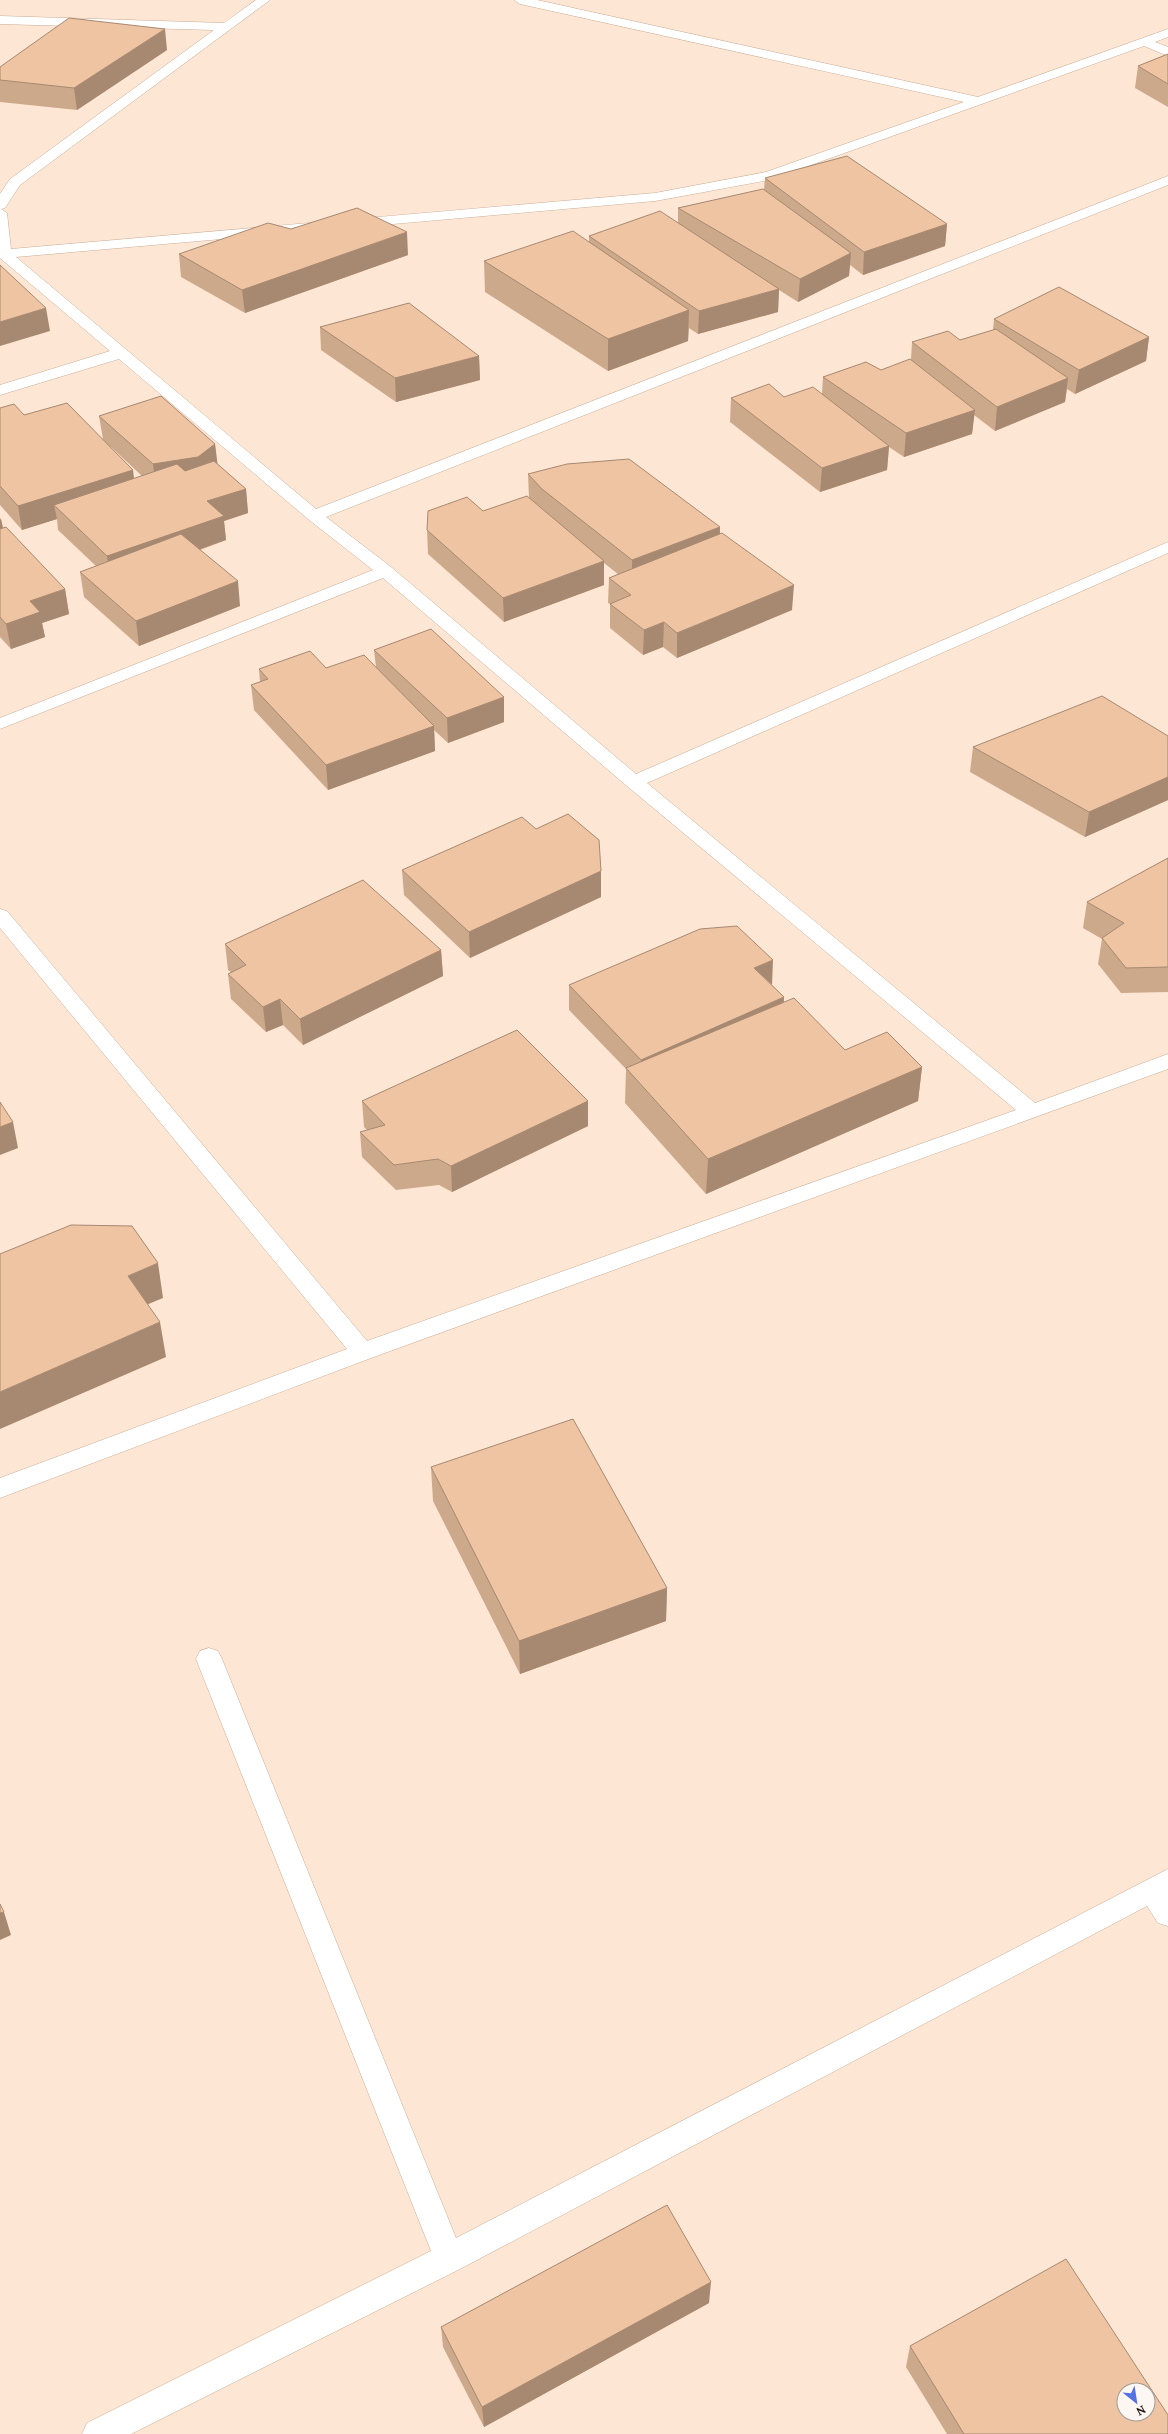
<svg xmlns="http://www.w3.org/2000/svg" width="1168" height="2434" font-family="Lora,serif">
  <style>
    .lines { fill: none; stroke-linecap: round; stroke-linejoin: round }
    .minor-casing { stroke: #c8ad97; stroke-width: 1 }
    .minor { fill: #fff; fill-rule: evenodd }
    .wall { fill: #cda98b; fill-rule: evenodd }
    .shaded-wall { fill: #a78971 }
    .building { fill: #eec4a2; stroke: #a78971; fill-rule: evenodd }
  </style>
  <rect width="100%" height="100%" fill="#fee6d4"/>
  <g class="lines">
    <defs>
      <path id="minor" d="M 256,0 L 270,0 L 20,185 L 5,208 L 1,209 L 7,213 L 11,249 L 655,193 L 766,172 L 964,102 L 520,4 L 514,0 L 537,0 L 978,97 L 1168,29 L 1168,37 L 1155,42 L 1168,47 L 1168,56 L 1144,46 L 769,180 L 655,201 L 16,257 L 316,509 L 1168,176 L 1168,185 L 326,517 L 391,567 L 636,774 L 1168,542 L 1168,553 L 647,783 L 1035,1103 L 1168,1054 L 1168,1069 L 371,1358 L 0,1498 L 0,1478 L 347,1349 L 0,928 L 0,909 L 7,911 L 367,1341 L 1016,1110 L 627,786 L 383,578 L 0,729 L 0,718 L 373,570 L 308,519 L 119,359 L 0,395 L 0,385 L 110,351 L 0,258 L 0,194 L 10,179 L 214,30 L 0,24 L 0,16 L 224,23 Z
        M 209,1648 L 218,1651 L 222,1659 L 456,2238 L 1168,1869 L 1168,1926 L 1158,1923 L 1147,1906 L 460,2269 L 131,2434 L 82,2434 L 87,2423 L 431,2251 L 196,1659 L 200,1651 Z"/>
    </defs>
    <use href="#minor" class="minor-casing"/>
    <use href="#minor" class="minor"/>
  </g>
  <path class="wall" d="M 167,50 L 77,110 L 0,102 L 0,67 Z
    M 1168,54 L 1168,107 L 1135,88 L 1138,66 Z
    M 765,178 L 947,224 L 945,246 L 863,275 L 850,265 L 849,276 L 798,302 L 779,290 L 778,312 L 698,334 L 689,328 L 688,341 L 608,371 L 485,292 L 484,261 L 589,242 L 589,236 L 678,222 L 678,208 L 764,190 Z
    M 291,229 L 408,255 L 245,313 L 181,277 L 179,254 Z
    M 994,319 L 1149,337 L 1146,361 L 1075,394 L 1067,389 L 1065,402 L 995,431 L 974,415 L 972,434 L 904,457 L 889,447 L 887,470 L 820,492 L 730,422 L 731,398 L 784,397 L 822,394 L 823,377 L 881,370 L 911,360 L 912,342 L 960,340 L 993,330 Z
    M 320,327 L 479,356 L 480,380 L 396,402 L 321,350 Z
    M 0,408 L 103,439 L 99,416 L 215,444 L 217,464 L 246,489 L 248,513 L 224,521 L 226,540 L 200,550 L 240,606 L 139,646 L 84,597 L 80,572 L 96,566 L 58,530 L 57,519 L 22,530 L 0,505 ZM 110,446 L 142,476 L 134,479 Z
    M 528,474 L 720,527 L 720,534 L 792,610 L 677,658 L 663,647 L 643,655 L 610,628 L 610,604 L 608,603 L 609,578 L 618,574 L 604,563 L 604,585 L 504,622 L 428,554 L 427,530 L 483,511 L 529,498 Z
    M 0,518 L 1,519 L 3,528 L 65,589 L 69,614 L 42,623 L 45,637 L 11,649 L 0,637 Z
    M 374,650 L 504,722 L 448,743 L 434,730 L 435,751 L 328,790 L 254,710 L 251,685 L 260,682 L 259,669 L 376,667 Z
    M 1168,736 L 1168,800 L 1085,837 L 970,772 L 973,747 Z
    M 536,829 L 601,871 L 601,897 L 470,958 L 404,895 L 402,870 Z
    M 1168,858 L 1168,992 L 1121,993 L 1098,964 L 1102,939 L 1083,928 L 1087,902 Z
    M 225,944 L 441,950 L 443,976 L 303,1045 L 283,1025 L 266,1032 L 231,999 L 228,974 L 231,972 L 228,970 Z
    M 569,985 L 772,985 L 784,997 L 784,1003 L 845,1050 L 922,1067 L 918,1101 L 706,1194 L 625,1103 L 626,1069 L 569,1010 Z
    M 362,1101 L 588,1101 L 588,1126 L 452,1192 L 439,1185 L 396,1190 L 362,1157 L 360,1132 L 367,1130 L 364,1127 Z
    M 431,1467 L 667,1588 L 666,1621 L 520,1674 L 433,1501 Z
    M 709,2303 L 484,2427 L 443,2347 L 441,2327 Z
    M 910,2346 L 1168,2434 L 947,2434 L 906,2367 Z"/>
  <path class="shaded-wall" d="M 165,29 L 167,50 L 77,110 L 74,88 Z
    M 947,224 L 945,246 L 863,275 L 864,252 Z
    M 407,232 L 408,255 L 245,313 L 242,290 Z
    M 851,253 L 849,276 L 798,302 L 800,279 Z
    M 779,289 L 778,312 L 698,334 L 699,311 Z
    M 46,308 L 50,331 L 0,346 L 0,322 Z
    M 689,310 L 688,341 L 608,371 L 608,339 Z
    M 1149,337 L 1146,361 L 1075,394 L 1079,370 Z
    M 479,356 L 480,380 L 396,402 L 395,378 Z
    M 1068,378 L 1065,402 L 995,431 L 997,407 Z
    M 975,410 L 972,434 L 904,457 L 906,433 Z
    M 215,444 L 218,468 L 156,489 L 153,464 Z
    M 889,446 L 887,470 L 820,492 L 822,468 Z
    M 133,470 L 136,494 L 54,505 L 57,519 L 22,530 L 18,506 Z
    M 246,489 L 248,513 L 224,521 L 226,540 L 110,581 L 107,556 L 207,501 Z
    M 1,519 L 6,544 L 0,546 L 0,520 Z
    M 720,527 L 719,551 L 632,585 L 632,560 Z
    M 604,561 L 604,585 L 504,622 L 503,598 Z
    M 238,581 L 240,606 L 139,646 L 136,621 Z
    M 794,585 L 792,610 L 677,658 L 677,633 Z
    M 65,589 L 69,614 L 42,623 L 45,637 L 11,649 L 6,624 L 30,601 Z
    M 664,622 L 663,647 L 643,655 L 644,630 Z
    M 504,697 L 504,722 L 448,743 L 447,718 Z
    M 434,726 L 435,751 L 328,790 L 326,765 Z
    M 1168,777 L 1168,800 L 1085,837 L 1089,812 Z
    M 601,871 L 601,897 L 470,958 L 469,932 Z
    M 441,950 L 443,976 L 303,1045 L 300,1019 Z
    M 773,960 L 772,985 L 754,968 Z
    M 784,997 L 782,1023 L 641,1085 L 641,1060 Z
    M 280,999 L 283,1025 L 266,1032 L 263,1007 Z
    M 922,1067 L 918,1101 L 706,1194 L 708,1159 Z
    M 588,1101 L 588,1126 L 452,1192 L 451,1166 Z
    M 13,1122 L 18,1148 L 0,1155 L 0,1127 Z
    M 158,1263 L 163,1298 L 134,1310 L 128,1276 Z
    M 160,1322 L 166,1357 L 0,1429 L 0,1392 Z
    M 667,1588 L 666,1621 L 520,1674 L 519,1641 Z
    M 4,1912 L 11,1935 L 0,1940 L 0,1913 Z
    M 711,2282 L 709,2303 L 484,2427 L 482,2407 Z"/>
  <path class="building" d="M 69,18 L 165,29 L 74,88 L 0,80 L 0,67 Z
    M 1168,54 L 1168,84 L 1138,66 Z
    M 847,156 L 947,224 L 864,252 L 765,178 Z
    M 763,189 L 851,253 L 800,279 L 678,208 Z
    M 357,208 L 407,232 L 242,290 L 179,254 L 268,223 L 291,229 Z
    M 660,211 L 779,289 L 699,311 L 589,236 Z
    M 573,231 L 689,310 L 608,339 L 484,261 Z
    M 0,265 L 46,308 L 0,322 Z
    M 1059,287 L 1149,337 L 1079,370 L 994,319 Z
    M 409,303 L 479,356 L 395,378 L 320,327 Z
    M 996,329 L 1068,378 L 997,407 L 912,342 L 948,331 L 960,340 Z
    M 910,359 L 975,410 L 906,433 L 823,377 L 866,362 L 881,370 Z
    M 769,384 L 784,397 L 813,387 L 889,446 L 822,468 L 731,398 Z
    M 161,396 L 215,444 L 198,457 L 153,464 L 99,416 Z
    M 67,403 L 133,470 L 18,506 L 0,486 L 0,408 L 14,404 L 24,415 Z
    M 629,459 L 720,527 L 632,560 L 542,489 L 528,474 L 567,464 Z
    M 214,461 L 246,489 L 207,501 L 224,516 L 107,556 L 54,505 L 177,464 L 185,471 Z
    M 527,496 L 604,561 L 503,598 L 427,530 L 428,511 L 467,497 L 483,511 Z
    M 6,527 L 65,589 L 30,601 L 40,612 L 6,624 L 0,617 L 0,529 Z
    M 722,533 L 794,585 L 677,633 L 664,622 L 644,630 L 610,604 L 631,595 L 609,578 Z
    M 181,534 L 238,581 L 136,621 L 80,572 Z
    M 431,629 L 504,697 L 447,718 L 374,650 Z
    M 310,651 L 326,668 L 364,655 L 434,726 L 326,765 L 251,685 L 268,679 L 259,669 Z
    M 1102,696 L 1168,736 L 1168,777 L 1089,812 L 973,747 Z
    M 568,814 L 599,840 L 601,871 L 469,932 L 402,870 L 522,817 L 536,829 Z
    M 1168,858 L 1168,967 L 1126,968 L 1102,938 L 1124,923 L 1087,902 Z
    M 363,880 L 441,950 L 300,1019 L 280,999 L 263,1007 L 228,974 L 246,965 L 225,944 Z
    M 737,926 L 773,960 L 754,968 L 784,997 L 641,1060 L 569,985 L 700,929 Z
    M 794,998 L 845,1050 L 887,1032 L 922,1067 L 708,1159 L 626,1068 Z
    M 517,1030 L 588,1101 L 451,1166 L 438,1159 L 394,1165 L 360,1132 L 385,1125 L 362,1101 Z
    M 0,1102 L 13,1122 L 0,1127 Z
    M 71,1225 L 132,1226 L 158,1263 L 128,1276 L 160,1322 L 0,1392 L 0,1254 Z
    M 573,1419 L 667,1588 L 519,1641 L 431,1467 Z
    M 0,1904 L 4,1912 L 0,1913 Z
    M 667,2205 L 711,2282 L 482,2407 L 441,2327 Z
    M 1066,2259 L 1168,2415 L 1168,2434 L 964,2434 L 910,2346 ZM 1124,2390 L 1148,2390 L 1148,2414 L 1124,2414 Z"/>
  <g transform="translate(1136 2402) rotate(150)"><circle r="19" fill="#fdf7f3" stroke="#a39c96"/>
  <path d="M0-3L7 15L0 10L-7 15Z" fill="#5571e6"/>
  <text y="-6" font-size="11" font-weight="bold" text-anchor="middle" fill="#1d130b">N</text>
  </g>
</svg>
